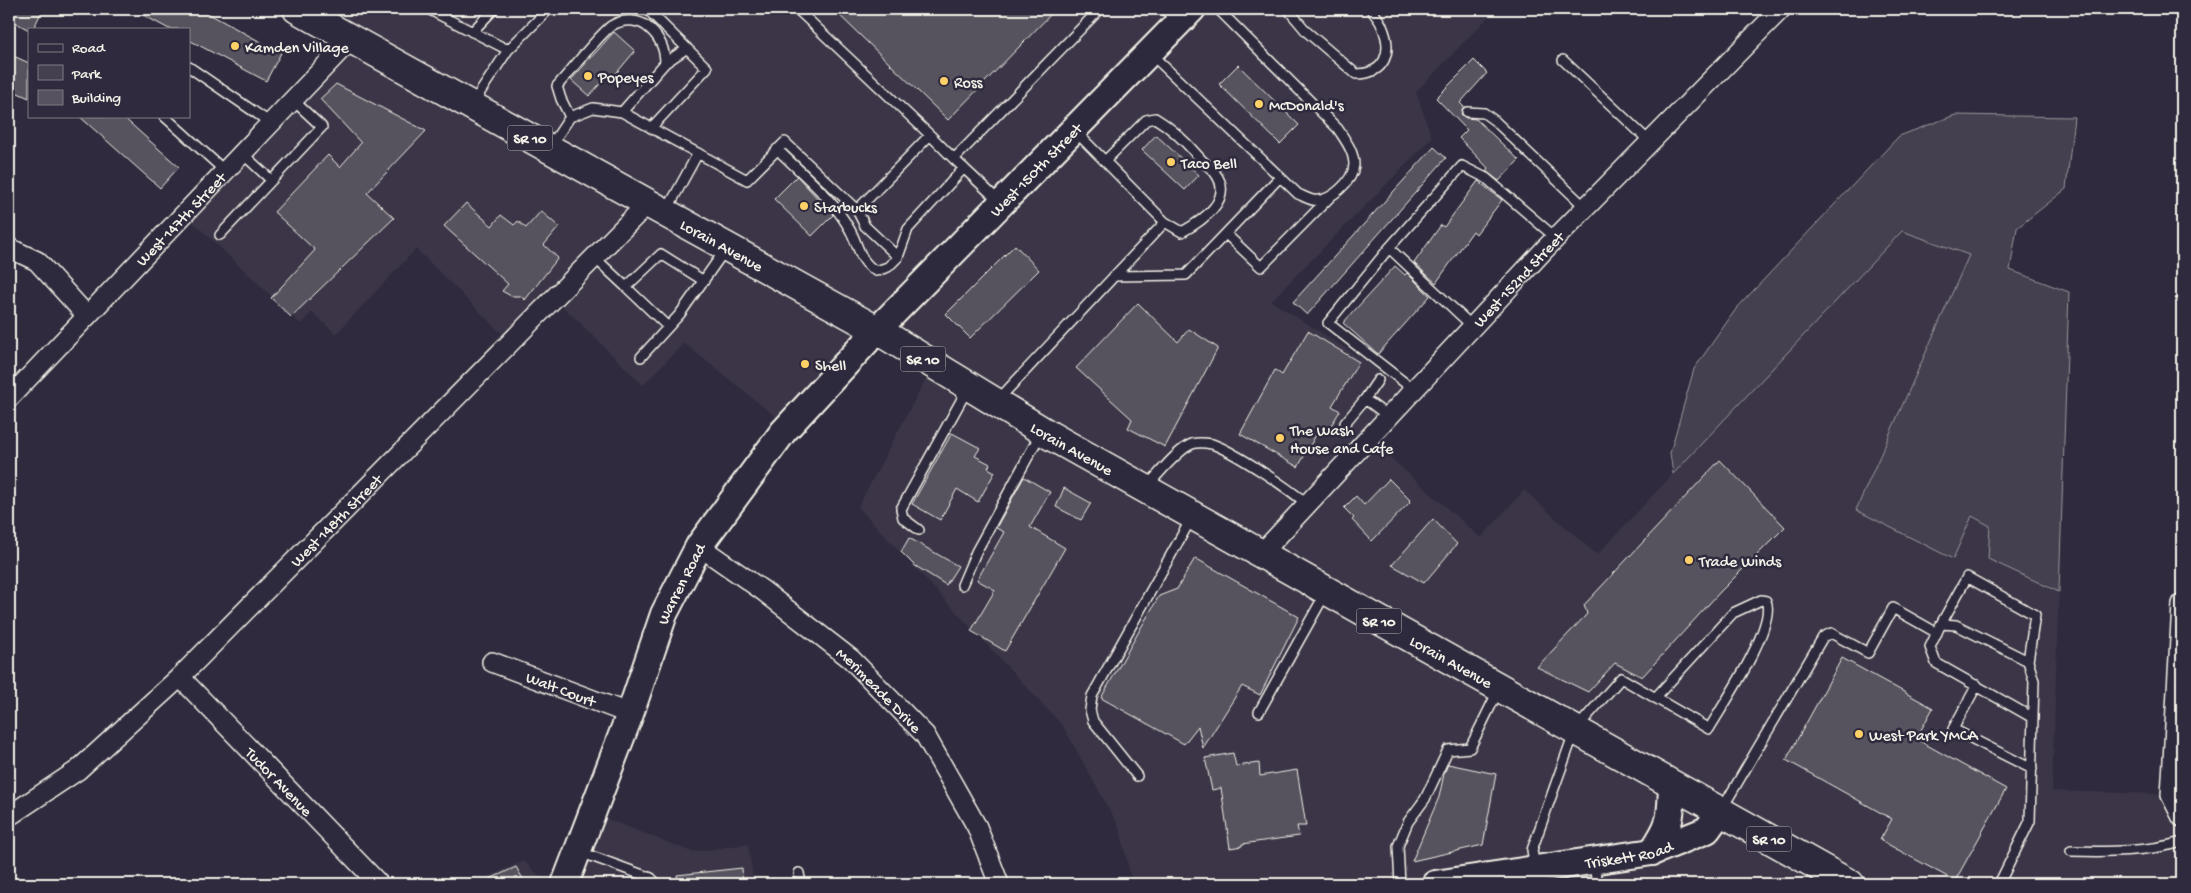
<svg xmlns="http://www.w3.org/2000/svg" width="2191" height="893" font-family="'Gochi Hand',sans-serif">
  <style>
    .built { fill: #3b3647 }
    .green { fill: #454050; stroke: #9c989c }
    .building { fill: #56525f; stroke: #f4f1e8 }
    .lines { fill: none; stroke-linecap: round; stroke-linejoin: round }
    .lane-casing { stroke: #f4f1e8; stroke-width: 12 }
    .street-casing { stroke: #f4f1e8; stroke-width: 22 }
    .secondary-casing { stroke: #f4f1e8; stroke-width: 30 }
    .primary-casing { stroke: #f4f1e8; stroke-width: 31 }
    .lane { stroke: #2f2a3d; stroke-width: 9 }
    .street { stroke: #2f2a3d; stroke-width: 19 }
    .secondary { stroke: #2f2a3d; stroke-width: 26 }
    .primary { stroke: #2f2a3d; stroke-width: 28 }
    .poi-dot { fill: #ffd166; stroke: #2f2a3d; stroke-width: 2 }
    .labels { text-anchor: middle; stroke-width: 5; stroke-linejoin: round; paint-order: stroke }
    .shield { fill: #2f2a3d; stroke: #b9b5b5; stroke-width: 1 }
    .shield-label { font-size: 15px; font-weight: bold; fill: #f4f1e8 }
    .poi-label { font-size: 16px; fill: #f4f1e8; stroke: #2f2a3d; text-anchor: start }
    .street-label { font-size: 16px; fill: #f4f1e8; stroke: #2f2a3d }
  </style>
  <rect width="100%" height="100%" fill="#2f2a3d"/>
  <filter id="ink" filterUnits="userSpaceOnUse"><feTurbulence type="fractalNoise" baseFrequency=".02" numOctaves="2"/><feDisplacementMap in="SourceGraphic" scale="10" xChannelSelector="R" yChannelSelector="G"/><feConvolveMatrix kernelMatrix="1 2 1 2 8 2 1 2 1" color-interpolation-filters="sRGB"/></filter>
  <g filter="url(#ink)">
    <path class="built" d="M 317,9 L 1496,9 L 1416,92 L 1432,138 L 1271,301 L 1420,395 L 1375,444 L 1481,538 L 1524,490 L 1597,555 L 1901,230 L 2069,292 L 2052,791 L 2164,794 L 2182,825 L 2182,884 L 1132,884 L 1120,829 L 1063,726 L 858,507 L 931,369 L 865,333 L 781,421 L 684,343 L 643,385 L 549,293 L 506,338 L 416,249 L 336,334 L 312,312 L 301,324 L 192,221 L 368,37 Z
      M 587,811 L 692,852 L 748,844 L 754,884 L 559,884 Z
      M 524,861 L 548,884 L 470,884 Z"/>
    <path class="green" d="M 1955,115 L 2074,117 L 2066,189 L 2017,228 L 2010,270 L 2069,292 L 2059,592 L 1988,559 L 1990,526 L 1972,516 L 1953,559 L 1856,510 L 1969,255 L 1902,231 L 1673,474 L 1670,453 L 1694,369 L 1736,309 L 1899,136 Z"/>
    <path class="building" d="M 9,9 L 43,9 L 33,29 L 29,30 L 9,19 Z
      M 132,9 L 200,9 L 281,53 L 266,81 L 189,40 L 189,29 L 169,29 Z
      M 833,9 L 1056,9 L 948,120 Z
      M 614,32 L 635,51 L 614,76 L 610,73 L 589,96 L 571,80 Z
      M 9,54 L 29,63 L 29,98 L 9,89 Z
      M 1474,60 L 1487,73 L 1460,103 L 1464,107 L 1461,114 L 1466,118 L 1476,119 L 1519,160 L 1499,181 L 1486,171 L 1488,168 L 1459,138 L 1467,130 L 1436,98 Z
      M 1238,65 L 1299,125 L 1280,144 L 1219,84 Z
      M 336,84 L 426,131 L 367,193 L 394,218 L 291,317 L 271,298 L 315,250 L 274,212 L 328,155 L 340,167 L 361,143 L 320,99 Z
      M 79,116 L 122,116 L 179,167 L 160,188 Z
      M 1156,135 L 1199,175 L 1185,190 L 1142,150 Z
      M 1434,147 L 1446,158 L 1307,315 L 1293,302 Z
      M 797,176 L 833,215 L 812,236 L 774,199 Z
      M 1478,181 L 1502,200 L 1476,234 L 1473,231 L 1436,283 L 1414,263 L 1441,225 L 1444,227 Z
      M 466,203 L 492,226 L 501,215 L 514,225 L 518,221 L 526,228 L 541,211 L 559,227 L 544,245 L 558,258 L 525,300 L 521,296 L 511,296 L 502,291 L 508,284 L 444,226 Z
      M 1015,245 L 1039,270 L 970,338 L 946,314 Z
      M 1395,266 L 1405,275 L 1407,273 L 1430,296 L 1378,354 L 1343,323 Z
      M 1138,303 L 1178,342 L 1189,329 L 1218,348 L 1165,447 L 1128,428 L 1132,419 L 1076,368 Z
      M 1308,331 L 1359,362 L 1332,406 L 1340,411 L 1327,432 L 1320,428 L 1298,467 L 1240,434 L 1275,370 L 1282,375 Z
      M 952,433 L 980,448 L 975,456 L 990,464 L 988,468 L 995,472 L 978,502 L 957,489 L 940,520 L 912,504 Z
      M 1720,460 L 1785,527 L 1720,592 L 1642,677 L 1615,663 L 1588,692 L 1537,667 L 1587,614 L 1584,605 Z
      M 1024,477 L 1050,492 L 1030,527 L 1065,548 L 1005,651 L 971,631 L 995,590 L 977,580 L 1004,532 L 996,528 Z
      M 1389,479 L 1411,501 L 1372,541 L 1352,520 L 1354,518 L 1344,508 L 1356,496 L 1364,505 Z
      M 1064,488 L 1091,503 L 1081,520 L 1056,507 Z
      M 1433,519 L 1457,544 L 1424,583 L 1392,565 Z
      M 909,538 L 958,566 L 946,585 L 914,565 L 901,552 Z
      M 1195,558 L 1299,617 L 1260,695 L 1242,686 L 1203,748 L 1198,726 L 1184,744 L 1101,698 L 1159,596 L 1177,589 Z
      M 1842,658 L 1933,708 L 1916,739 L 2006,789 L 1955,881 L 1880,840 L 1892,819 L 1786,760 Z
      M 1233,753 L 1236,766 L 1259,763 L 1260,776 L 1297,770 L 1306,826 L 1297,826 L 1299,836 L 1242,844 L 1242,846 L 1230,848 L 1221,788 L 1212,790 L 1205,758 Z
      M 1448,764 L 1496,774 L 1483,845 L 1412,861 L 1439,797 L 1444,774 Z
      M 516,867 L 526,884 L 479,884 Z
      M 742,868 L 743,884 L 678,884 L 677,875 Z"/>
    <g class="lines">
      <defs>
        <path id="lane" d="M 428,9 L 508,50
          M 647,9 L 707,68 L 651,128
          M 797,9 L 930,135
          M 1164,9 L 1177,21
          M 1290,9 L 1291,13 L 1307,32 L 1356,74 C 1386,74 1393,51 1382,26 C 1380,20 1374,14 1371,9
          M 472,32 L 494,9
          M 1151,54 L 1298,194 C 1303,196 1308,199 1313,200 C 1330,203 1353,181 1354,165 C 1354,151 1345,140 1338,129 L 1218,9
          M 1563,60 L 1650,142
          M 665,63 L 687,48
          M 189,67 L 272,124
          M 473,103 L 508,50 L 549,9
          M 1467,112 L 1484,113 L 1495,121 L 1586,208
          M 164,116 L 226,172
          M 570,117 L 561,99 L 557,86 C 572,70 595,39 611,26 C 623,18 640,19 650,29 C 660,38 665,49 665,63 L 622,112
          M 550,147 L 570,117 L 593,108 L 622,112 L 747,180 L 785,142 L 857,210 L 930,135 L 954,159
          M 777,149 C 802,174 833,198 850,230 C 859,246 859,262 876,271 L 888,267 L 898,257 L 908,229 L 964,168
          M 243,154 L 271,180
          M 1105,161 L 1146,120 L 1155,118 C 1172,128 1185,141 1198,156 C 1203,162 1210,167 1215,173 C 1235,199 1202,221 1182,232 L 1165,222
          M 1000,202 L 954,159 L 1100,9
          M 667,210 L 698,153
          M 857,210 L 865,226 L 898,257
          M 1226,234 L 1261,267 L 1331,196
          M 220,235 L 322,127 L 294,101
          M 1389,248 L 1328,323 L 1414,390
          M 594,257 L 626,287
          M 1114,276 L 1186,275 L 1279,178
          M 668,327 L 626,287 L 661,254 L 704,281
          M 1473,327 L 1389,248 L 1462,166 L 1486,178 L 1556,238
          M 641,357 L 680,314 L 725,250
          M 1365,399 L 1378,380
          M 997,401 L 1165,222 L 1076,132
          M 1345,423 L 1365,399 L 1389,417
          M 1147,486 C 1158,475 1178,449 1192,444 C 1198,442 1206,443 1212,444 C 1235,452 1288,488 1307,504
          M 919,530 L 903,518 L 901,509 L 968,388
          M 962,585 L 976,552 L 1041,433
          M 1941,624 L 1967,577 L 2035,615 L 2028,661
          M 1977,685 L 1953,729 L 2032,769
          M 1259,712 L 1325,594
          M 1137,776 L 1093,721 L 1090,710 L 1092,696 L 1191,519
          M 1722,809 L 1823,637 L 1831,633 L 1868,653 L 1893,608 L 1937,633
          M 2071,851 C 2107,852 2147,852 2182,842
          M 580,852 L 651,878 L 657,884
          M 1594,864 L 1597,884
          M 1535,868 L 1532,850 L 1575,730 L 1621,678 L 1709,729 C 1723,705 1777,625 1766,601 L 1761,600 L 1733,613 L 1655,698
          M 799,873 L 801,884
          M 1779,883 L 1779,884
          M 1400,884 L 1398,846 L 1408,822 L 1425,799 L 1448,750 L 1470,748 L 1498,691
          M 1999,884 L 2030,821 L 2034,681 L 2028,661 L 1956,625 L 1941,624 L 1930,647 L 1936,663 L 2033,718"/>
        <g id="street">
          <path d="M 9,248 L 37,261 L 87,316"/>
          <path id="s1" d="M 9,398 L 351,39"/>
          <path id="s2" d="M 699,546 L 762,590 L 851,659 L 925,735 L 977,827 L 999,884"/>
          <path id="s3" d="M 1260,555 L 1545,249 L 1781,9"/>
          <path d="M 2182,604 L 2171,795 L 2182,817"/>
          <path id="s4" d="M 492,662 L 630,714"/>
          <path id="s5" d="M 180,677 L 379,884"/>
          <path id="s6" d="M 9,816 L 78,770 L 180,677 L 647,204"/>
        </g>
        <g id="secondary">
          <path d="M 1652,852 C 1671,824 1671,819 1672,785"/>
          <path id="s7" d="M 565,884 L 630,714 L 664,614 L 699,546 L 783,432 L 877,330 L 1192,9"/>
          <path id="s8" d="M 1435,884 L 1652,852 L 1707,830 L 1720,812"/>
        </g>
        <g id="primary">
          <path id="s9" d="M 297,9 L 877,330 L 1051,436 L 1850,884"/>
        </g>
      </defs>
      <use href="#lane" class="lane-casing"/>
      <use href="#street" class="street-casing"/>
      <use href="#secondary" class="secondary-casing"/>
      <use href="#primary" class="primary-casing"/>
      <use href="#lane" class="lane"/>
      <use href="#street" class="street"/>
      <use href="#secondary" class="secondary"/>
      <use href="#primary" class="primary"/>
    </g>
  </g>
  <g class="poi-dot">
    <circle cx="235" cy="46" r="5"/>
    <circle cx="588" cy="76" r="5"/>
    <circle cx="944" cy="81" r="5"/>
    <circle cx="1259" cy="104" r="5"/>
    <circle cx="1171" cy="162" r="5"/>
    <circle cx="804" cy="206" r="5"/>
    <circle cx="805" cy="364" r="5"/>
    <circle cx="1280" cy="438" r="5"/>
    <circle cx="1689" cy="560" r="5"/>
    <circle cx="1859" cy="734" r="5"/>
  </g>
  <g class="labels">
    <g class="shield">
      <rect x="507.5" y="125.5" width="45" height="25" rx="4"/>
      <rect x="900.5" y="346.5" width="45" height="25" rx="4"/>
      <rect x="1356.5" y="608.5" width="45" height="25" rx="4"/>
      <rect x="1746.5" y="826.5" width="45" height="25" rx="4"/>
    </g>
    <g class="shield-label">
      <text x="530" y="143">SR 10</text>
      <text x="923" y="364">SR 10</text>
      <text x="1379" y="626">SR 10</text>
      <text x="1769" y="844">SR 10</text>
    </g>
    <g class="poi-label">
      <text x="245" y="52">Kamden Village</text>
      <text x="598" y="82">Popeyes</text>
      <text x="954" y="87">Ross</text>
      <text x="1269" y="110">McDonald's</text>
      <text x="1181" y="168">Taco Bell</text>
      <text x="814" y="212">Starbucks</text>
      <text x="815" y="370">Shell</text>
      <text x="1290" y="435">The Wash<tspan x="1290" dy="18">House and Cafe</tspan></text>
      <text x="1699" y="566">Trade Winds</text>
      <text x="1869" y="740">West Park YMCA</text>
    </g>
    <g class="street-label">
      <text dy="6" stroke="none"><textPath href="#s7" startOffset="870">West 150th Street</textPath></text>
      <text dy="6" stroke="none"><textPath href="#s1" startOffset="248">West 147th Street</textPath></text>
      <text dy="6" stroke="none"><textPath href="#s9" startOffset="486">Lorain Avenue</textPath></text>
      <text dy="6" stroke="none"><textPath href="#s3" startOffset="378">West 152nd Street</textPath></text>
      <text dy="6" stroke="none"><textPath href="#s9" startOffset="891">Lorain Avenue</textPath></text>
      <text dy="6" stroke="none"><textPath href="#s6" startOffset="442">West 148th Street</textPath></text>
      <text dy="6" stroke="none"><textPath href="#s7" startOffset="322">Warren Road</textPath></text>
      <text dy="6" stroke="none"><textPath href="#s9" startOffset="1326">Lorain Avenue</textPath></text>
      <text dy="6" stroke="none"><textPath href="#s4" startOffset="74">Walt Court</textPath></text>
      <text dy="6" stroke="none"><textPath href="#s2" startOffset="231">Merimeade Drive</textPath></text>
      <text dy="6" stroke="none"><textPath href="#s5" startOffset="144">Tudor Avenue</textPath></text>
      <text dy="6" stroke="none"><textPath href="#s8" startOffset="196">Triskett Road</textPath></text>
    </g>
  </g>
  <rect width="2191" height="893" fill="none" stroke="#2f2a3d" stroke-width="30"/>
  <rect x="15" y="15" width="2161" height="863" fill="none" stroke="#f4f1e8" stroke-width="2" filter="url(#ink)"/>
  <rect x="28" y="28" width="162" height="90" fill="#2f2a3d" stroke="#7e7a81"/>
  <rect x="38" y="44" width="25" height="8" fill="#2f2a3d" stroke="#7e7a81"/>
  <text x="72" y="52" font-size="15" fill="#f4f1e8">Road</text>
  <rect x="38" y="65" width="25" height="15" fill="#454050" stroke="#7e7a81"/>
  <text x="72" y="78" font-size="15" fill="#f4f1e8">Park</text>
  <rect x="38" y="90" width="25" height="15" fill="#56525f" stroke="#7e7a81"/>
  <text x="72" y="102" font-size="15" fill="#f4f1e8">Building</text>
</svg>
